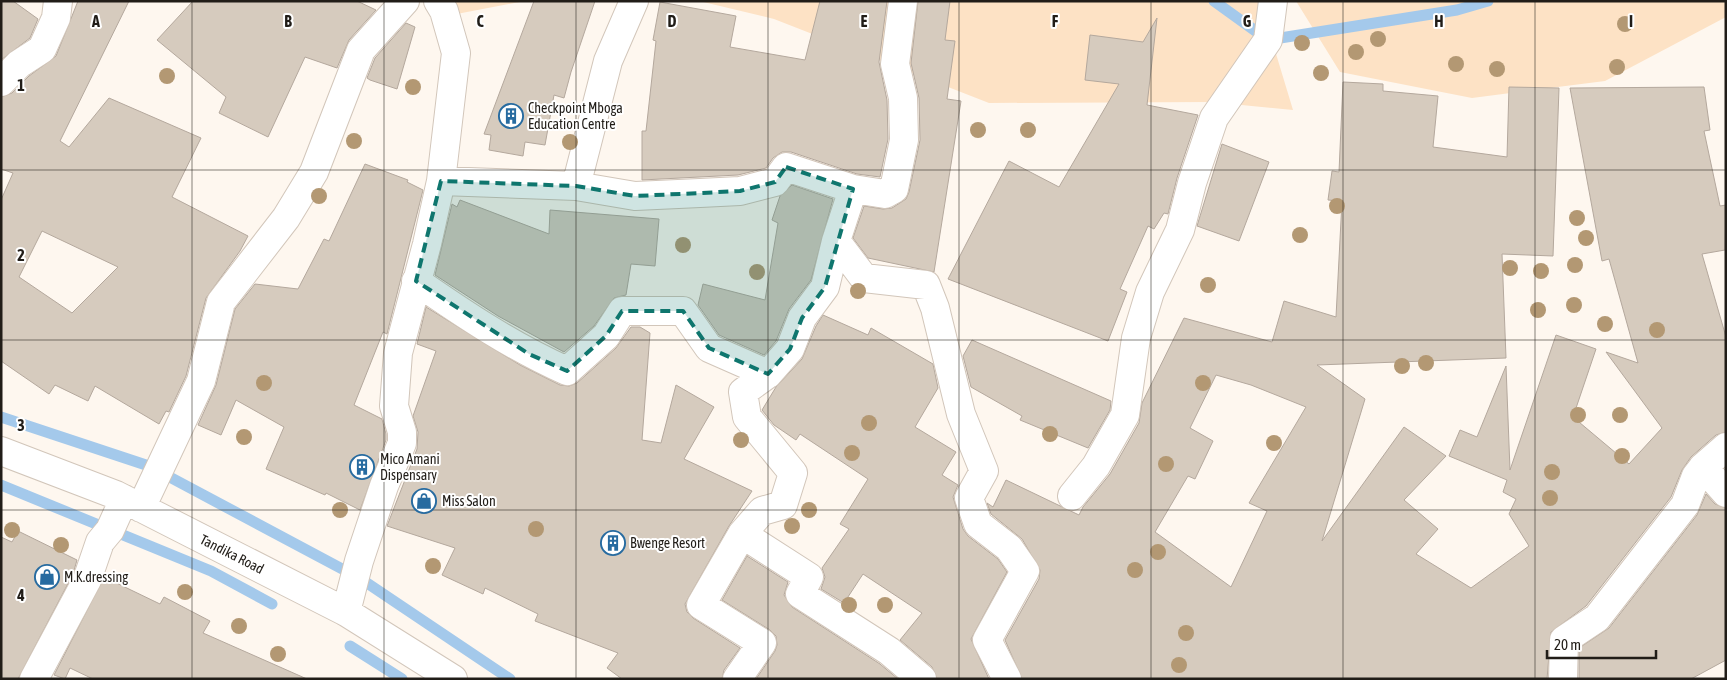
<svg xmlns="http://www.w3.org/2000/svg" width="1727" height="680" font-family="'Asap Condensed',sans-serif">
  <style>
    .green { fill: #fde2c5 }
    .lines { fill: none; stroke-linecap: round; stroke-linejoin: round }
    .stream { stroke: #a4c9eb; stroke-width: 11 }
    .building { fill: #d6cbbe; stroke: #b4a89d; fill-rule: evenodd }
    .minor-casing { stroke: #d2c6ba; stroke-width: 30 }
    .minor { stroke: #fff; stroke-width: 28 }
    .tree { fill: #b39873 }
    .marked { fill: #0f766e; fill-opacity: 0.2; stroke: #0f766e; stroke-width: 4; stroke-dasharray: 10 6; stroke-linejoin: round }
    .grid { fill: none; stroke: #211d18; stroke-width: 1; stroke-opacity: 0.55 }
    .labels { text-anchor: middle; stroke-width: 4; stroke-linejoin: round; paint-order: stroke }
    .poi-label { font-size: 14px; fill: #211d18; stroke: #fff; text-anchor: start }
    .street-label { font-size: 14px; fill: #211d18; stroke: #fff }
    .grid-label { font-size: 16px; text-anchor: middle; font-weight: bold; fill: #211d18; stroke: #fff; stroke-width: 4; stroke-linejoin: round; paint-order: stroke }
  </style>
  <rect width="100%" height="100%" fill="#fef7ef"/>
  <path class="green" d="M 432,1 L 525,1 L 441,17 Z
    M 699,1 L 1260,1 L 1293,110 L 1211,102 L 989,103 L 774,19 Z
    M 1296,1 L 1726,1 L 1726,17 L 1605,81 L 1472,98 L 1340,72 Z"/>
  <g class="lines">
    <path class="stream" d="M 1214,1 L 1268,40 L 1457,10 L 1488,1
      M 1,417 L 149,466 L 361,579 L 510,679
      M 1,485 L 211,571 L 272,604
      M 350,646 L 402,679"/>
  </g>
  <path class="building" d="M 1,1 L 13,1 L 38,19 L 30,38 L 1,60 Z
    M 78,1 L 129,1 L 60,141 L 69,147 L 109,98 L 201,138 L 172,197 L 248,236 L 240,251 L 206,298 L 186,376 L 169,412 L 166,411 L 159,424 L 95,386 L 88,401 L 55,385 L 49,394 L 1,361 L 1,200 L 13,173 L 1,169 L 1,97 L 12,93 L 29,76 L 56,56 ZM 42,231 L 118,267 L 72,313 L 19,277 Z
    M 193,1 L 357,1 L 376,10 L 349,40 L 337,68 L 305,57 L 268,137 L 219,113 L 226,97 L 157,40 Z
    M 534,1 L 595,1 L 571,72 L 564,98 L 554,95 L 545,145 L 525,142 L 523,156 L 489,150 L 491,135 L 484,134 Z
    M 820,1 L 887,1 L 879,62 L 887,100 L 888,139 L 880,177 L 857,174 L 791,152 L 782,152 L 773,158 L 766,168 L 738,175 L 642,180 L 642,131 L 646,131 L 656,41 L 653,40 L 660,2 L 736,16 L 730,47 L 805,60 Z
    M 918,1 L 950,1 L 945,40 L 955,41 L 947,99 L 961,101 L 934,272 L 868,258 L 853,238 L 864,206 L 883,209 L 892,208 L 906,199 L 909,192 L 920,140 L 919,98 L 911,63 Z
    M 1157,18 L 1147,105 L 1198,115 L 1177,178 L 1168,214 L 1164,213 L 1154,229 L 1148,226 L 1120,289 L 1127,292 L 1108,341 L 948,279 L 1009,161 L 1059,187 L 1119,84 L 1085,80 L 1090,35 L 1143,42 Z
    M 406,23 L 415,27 L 397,89 L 370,80 L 367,78 L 375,58 Z
    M 1343,82 L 1383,84 L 1383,91 L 1438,96 L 1433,147 L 1507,157 L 1509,87 L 1559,88 L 1553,256 L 1502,254 L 1506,358 L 1317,365 L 1365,399 L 1322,541 L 1404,427 L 1446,456 L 1404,500 L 1438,529 L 1416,554 L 1471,588 L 1529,546 L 1509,514 L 1516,499 L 1503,492 L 1507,480 L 1449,456 L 1460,430 L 1477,437 L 1506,366 L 1510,470 L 1556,335 L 1596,349 L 1573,417 L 1629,464 L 1662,428 L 1606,352 L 1638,363 L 1609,259 L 1602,261 L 1570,88 L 1704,87 L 1710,130 L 1704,131 L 1720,206 L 1726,205 L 1725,250 L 1702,254 L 1726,337 L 1726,432 L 1716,435 L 1691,457 L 1682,470 L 1671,497 L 1586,606 L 1551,632 L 1547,679 L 1022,679 L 1005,640 L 1039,579 L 1040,570 L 1022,539 L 991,514 L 987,503 L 993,507 L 1006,480 L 1079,515 L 1083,507 L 1110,474 L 1139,423 L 1142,403 L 1184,318 L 1272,342 L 1284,301 L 1336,317 L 1342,201 L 1328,200 L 1332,171 L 1339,172 ZM 1216,375 L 1251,385 L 1306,407 L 1249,503 L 1267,511 L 1231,587 L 1155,532 L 1188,476 L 1195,479 L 1213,441 L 1190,428 Z
    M 1222,144 L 1269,162 L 1239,241 L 1197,226 Z
    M 365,164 L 408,180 L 407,182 L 423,190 L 387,334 L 383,332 L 354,405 L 382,419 L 386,434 L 386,440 L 360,510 L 326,493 L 325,495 L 266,469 L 284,427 L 236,400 L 221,435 L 198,425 L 216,385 L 235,309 L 255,284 L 298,289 L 324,239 L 329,241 Z
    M 792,185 L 833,199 L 811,280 L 789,309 L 776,341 L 764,355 L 719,335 L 698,305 L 703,284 L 765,300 L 778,223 L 772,220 L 780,196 Z
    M 460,200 L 549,234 L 550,210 L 659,219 L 655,266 L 631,264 L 626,295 L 614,298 L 594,326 L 564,352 L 498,316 L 435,275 L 452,204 L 457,207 Z
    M 426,307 L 520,365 L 560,385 L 569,386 L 577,383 L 616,348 L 631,327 L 640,327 L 650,333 L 642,440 L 661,443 L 676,385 L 714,407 L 684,459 L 752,491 L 729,526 L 685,604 L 687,612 L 693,618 L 740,648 L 724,670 L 722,679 L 622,679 L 607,668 L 618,653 L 535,621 L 538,614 L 485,588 L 483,594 L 442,575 L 455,548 L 387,526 L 417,449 L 418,432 L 413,416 L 436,351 L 417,344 Z
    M 823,315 L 868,335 L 871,328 L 933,364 L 938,388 L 915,427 L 956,452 L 942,475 L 958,485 L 953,497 L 963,529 L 968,536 L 998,559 L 1007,572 L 971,639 L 989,679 L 937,679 L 932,667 L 900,640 L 922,613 L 863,574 L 844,603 L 821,589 L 825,577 L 822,568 L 849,529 L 840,524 L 868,479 L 800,434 L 796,440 L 774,425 L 762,410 L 776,387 L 802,359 L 816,326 Z
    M 972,340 L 1111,401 L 1110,410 L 1088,448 L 1020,420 L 1022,416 L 971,387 L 963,356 Z
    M 1706,494 L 1715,504 L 1726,508 L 1726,660 L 1691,679 L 1579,679 L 1579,648 L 1609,628 L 1697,515 Z
    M 18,531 L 77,560 L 73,574 L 18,679 L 1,679 L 1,537 L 12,542 Z
    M 747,556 L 788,582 L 784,595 L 792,607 L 880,664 L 898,679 L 756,679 L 775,651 L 777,645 L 776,636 L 770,630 L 722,600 Z
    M 104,577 L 160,604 L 164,597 L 210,621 L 203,633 L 307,679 L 93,679 L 70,668 L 65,679 L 54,675 Z"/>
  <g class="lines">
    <defs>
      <path id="minor" d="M 1,82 L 19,64 L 42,49 L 56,18 L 58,1
        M 441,181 L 576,186 L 635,196 L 700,193 L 740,191 L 775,182 L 786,167 L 853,189
        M 576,186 L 608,61 L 634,1
        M 836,241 L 864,278 L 926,285 L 935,308 L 961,414 L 984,471 L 969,498 L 978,524 L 1009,548 L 1025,571 L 987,640 L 1007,679
        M 416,281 C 465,315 513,347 567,371 L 606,336 L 622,311 L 683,311 L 709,348 L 768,374
        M 1,451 L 116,495 L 346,612 L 453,679
        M 1703,467 L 1726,493
        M 1072,496 L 1096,466 L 1125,415 L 1136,338 L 1150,292 L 1180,230 L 1192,183 L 1214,118 L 1268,40 L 1273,1
        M 141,508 L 201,381 L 221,302 L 286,218 L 314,172 L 361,50 L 405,1
        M 742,534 L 809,577 L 800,594 L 889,651 L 922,679
        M 346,612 L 359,561 L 384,486 L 402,443 L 402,432 L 394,406 L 398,353 L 427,244 L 441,181 L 456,53 L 444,11 L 438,1
        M 34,679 L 87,580 L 100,542 L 110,530 L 124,499
        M 737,679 L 762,643 L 701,605 L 742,534 L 762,511 L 783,505 L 793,473 L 747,417 L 743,392 L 768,374 L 790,349 L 802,318 L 825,287 L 836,241 L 853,189 L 885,194 L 894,189 L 904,140 L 903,98 L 895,64 L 903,1
        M 1563,679 L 1564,640 L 1597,618 L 1685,505 L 1696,476 L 1703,467 L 1726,447"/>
    </defs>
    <use href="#minor" class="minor-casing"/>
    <use href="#minor" class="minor"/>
  </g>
  <g class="tree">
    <circle cx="1625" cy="24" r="8"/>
    <circle cx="1378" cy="39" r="8"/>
    <circle cx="1302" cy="43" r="8"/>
    <circle cx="1356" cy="52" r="8"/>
    <circle cx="1456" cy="64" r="8"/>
    <circle cx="1617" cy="67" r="8"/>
    <circle cx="1497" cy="69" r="8"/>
    <circle cx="1321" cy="73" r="8"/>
    <circle cx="167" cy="76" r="8"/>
    <circle cx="413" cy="87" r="8"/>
    <circle cx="978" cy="130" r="8"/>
    <circle cx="1028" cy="130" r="8"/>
    <circle cx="354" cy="141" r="8"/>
    <circle cx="570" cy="142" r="8"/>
    <circle cx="319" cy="196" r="8"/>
    <circle cx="1337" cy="206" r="8"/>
    <circle cx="1577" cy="218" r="8"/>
    <circle cx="1300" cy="235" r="8"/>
    <circle cx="1586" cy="238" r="8"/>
    <circle cx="683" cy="245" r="8"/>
    <circle cx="1575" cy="265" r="8"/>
    <circle cx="1510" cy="268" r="8"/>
    <circle cx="1541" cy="271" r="8"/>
    <circle cx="757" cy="272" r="8"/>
    <circle cx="1208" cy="285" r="8"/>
    <circle cx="858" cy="291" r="8"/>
    <circle cx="1574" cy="305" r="8"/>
    <circle cx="1538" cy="310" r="8"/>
    <circle cx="1605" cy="324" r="8"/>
    <circle cx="1657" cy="330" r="8"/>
    <circle cx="1426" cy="363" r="8"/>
    <circle cx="1402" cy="366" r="8"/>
    <circle cx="264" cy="383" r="8"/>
    <circle cx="1203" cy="383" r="8"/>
    <circle cx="1578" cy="415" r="8"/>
    <circle cx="1620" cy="415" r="8"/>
    <circle cx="869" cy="423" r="8"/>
    <circle cx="1050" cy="434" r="8"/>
    <circle cx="244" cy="437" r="8"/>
    <circle cx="741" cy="440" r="8"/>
    <circle cx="1274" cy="443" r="8"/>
    <circle cx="852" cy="453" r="8"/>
    <circle cx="1622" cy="456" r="8"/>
    <circle cx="1166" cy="464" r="8"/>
    <circle cx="1552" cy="472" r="8"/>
    <circle cx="1550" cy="498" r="8"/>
    <circle cx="340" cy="510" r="8"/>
    <circle cx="809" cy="510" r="8"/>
    <circle cx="792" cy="526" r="8"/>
    <circle cx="536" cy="529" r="8"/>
    <circle cx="12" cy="530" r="8"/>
    <circle cx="61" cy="545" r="8"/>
    <circle cx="1158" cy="552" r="8"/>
    <circle cx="433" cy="566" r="8"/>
    <circle cx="1135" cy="570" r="8"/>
    <circle cx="185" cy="592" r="8"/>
    <circle cx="849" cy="605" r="8"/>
    <circle cx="885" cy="605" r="8"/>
    <circle cx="239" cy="626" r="8"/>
    <circle cx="1186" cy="633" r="8"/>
    <circle cx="278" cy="654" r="8"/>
    <circle cx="1179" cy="665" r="8"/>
  </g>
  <path class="marked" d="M 786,167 L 853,189 L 825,287 L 802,318 L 790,349 L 768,374 L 709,348 L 683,311 L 622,311 L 606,336 L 567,371 L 529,354 L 416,281 L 441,181 L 576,186 L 635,196 L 700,193 L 740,191 L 775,182 Z"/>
  <path class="grid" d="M 192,1 L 192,679M 384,1 L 384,679M 576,1 L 576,679M 768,1 L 768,679M 959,1 L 959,679M 1151,1 L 1151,679M 1343,1 L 1343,679M 1535,1 L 1535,679M 1,170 L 1726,170M 1,340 L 1726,340M 1,510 L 1726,510"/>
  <defs>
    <symbol id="building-ring" viewBox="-11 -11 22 22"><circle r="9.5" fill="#fff" stroke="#276ba0" stroke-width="1.5"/><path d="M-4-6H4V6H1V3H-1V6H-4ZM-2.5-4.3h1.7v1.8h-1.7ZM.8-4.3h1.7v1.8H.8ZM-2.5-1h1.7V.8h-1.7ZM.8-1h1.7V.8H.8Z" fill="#276ba0"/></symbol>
    <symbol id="shop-ring" viewBox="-11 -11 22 22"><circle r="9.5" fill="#fff" stroke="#276ba0" stroke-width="1.5"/><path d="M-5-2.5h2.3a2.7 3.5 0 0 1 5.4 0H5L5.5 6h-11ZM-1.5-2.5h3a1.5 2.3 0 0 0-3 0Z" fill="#276ba0"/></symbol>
  </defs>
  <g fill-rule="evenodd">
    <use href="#building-ring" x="497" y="102" width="28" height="28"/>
    <use href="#building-ring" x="348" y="453" width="28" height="28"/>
    <use href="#shop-ring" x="410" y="487" width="28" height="28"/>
    <use href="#building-ring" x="599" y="529" width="28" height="28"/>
    <use href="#shop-ring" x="33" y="563" width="28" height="28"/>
  </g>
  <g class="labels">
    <g class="poi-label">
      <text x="528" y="113">Checkpoint Mboga<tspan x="528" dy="16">Education Centre</tspan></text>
      <text x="380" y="464">Mico Amani<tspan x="380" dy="16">Dispensary</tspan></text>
      <text x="442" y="506">Miss Salon</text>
      <text x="630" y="548">Bwenge Resort</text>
      <text x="64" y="582">M.K.dressing</text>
    </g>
    <g class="street-label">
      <text transform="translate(232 554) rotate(27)" y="5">Tandika Road</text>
    </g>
  </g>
  <g class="grid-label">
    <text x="96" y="27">A</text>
    <text x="288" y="27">B</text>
    <text x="480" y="27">C</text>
    <text x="672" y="27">D</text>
    <text x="864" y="27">E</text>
    <text x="1055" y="27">F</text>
    <text x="1247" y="27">G</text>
    <text x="1439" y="27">H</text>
    <text x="1631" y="27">I</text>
    <text x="21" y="91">1</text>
    <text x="21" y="261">2</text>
    <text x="21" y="431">3</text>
    <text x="21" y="601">4</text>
  </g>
  <rect width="1727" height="680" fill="none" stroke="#211d18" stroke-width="5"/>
  <path d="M1547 650v8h109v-8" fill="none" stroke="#211d18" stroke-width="2.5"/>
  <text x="1554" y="650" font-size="15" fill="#211d18" stroke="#ffffff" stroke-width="4" paint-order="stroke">20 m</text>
</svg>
